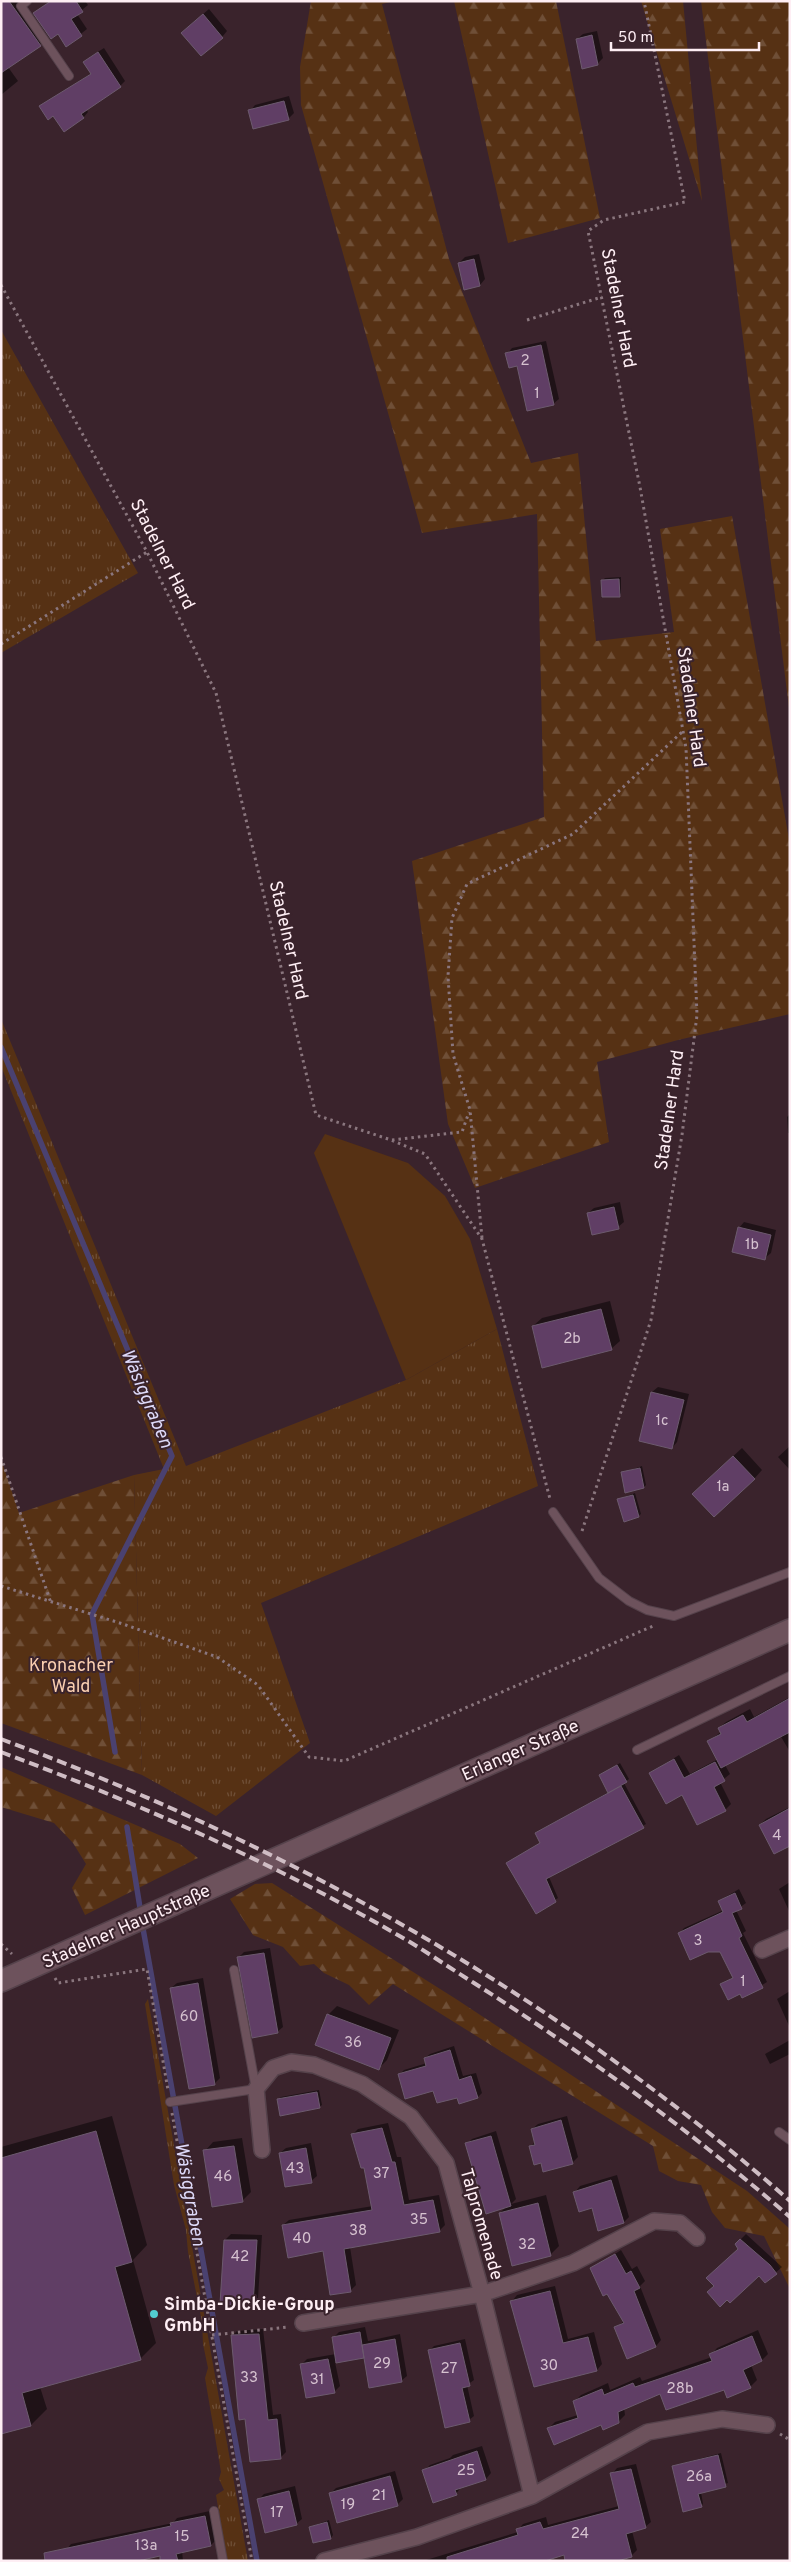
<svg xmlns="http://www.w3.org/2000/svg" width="791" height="2562" font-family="Overpass,sans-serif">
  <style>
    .grass { fill: url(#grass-tufts) }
    .forest { fill: url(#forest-firs) }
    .green { fill: #563114 }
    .shadow { fill: #0007 }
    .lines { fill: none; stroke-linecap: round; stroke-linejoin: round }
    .stream { stroke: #4a4170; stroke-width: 5.5 }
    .building { fill: #603e65; stroke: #6c5a6e }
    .service-casing { stroke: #55424b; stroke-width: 10 }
    .minor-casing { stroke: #55424b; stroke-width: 18 }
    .secondary-casing { stroke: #55424b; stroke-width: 24 }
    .path { stroke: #8a767e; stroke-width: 3; stroke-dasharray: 2.5 4; stroke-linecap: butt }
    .service { stroke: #6d525c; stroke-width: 8 }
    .minor { stroke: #6d525c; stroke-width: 15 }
    .secondary { stroke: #6d525c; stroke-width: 21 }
    .rail { stroke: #cfbdc4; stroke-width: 4; stroke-dasharray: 10 5; stroke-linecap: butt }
    .poi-dot { fill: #52ccd0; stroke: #3a232c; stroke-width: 2 }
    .labels { text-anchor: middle; stroke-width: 4; stroke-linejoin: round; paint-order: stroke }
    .number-label { font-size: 15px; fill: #d6c2d0 }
    .street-label { font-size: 18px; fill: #feeef4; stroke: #3a232c }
    .park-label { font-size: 18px; fill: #faceb0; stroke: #3a232c }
    .poi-label { font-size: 18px; font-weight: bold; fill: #feeef4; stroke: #3a232c; text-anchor: start }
    .water-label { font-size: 19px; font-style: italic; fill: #ddd9f8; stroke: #3a232c }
  </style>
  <defs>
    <pattern id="grass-tufts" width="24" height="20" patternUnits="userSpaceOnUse" patternTransform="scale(1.25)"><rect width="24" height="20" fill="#563114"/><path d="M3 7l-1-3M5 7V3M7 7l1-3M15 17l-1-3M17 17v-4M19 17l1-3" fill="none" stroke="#6f4f37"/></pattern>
    <pattern id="forest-firs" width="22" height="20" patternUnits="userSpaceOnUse" patternTransform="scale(1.25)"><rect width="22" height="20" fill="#563114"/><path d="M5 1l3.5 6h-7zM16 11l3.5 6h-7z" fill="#6f4f37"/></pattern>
  </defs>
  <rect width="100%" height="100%" fill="#3a232c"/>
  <path class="grass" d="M 1,330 L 138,573 L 1,653 Z
    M 1,1019 L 186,1466 L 406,1380 L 497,1329 L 538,1486 L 261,1603 L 310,1743 L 216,1816 L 142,1775 L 134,1475 L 164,1469 L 1,1066 Z
    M 148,1999 L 248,2561 L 227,2561 L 216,2495 L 224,2490 L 219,2479 L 221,2472 L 205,2378 L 208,2368 L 203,2344 L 202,2322 L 188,2252 L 186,2230 L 174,2185 L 145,2004 Z"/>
  <path class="forest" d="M 311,1 L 394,1 L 382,4 L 449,259 L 531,463 L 578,453 L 596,641 L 674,632 L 660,529 L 732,516 L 790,845 L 790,1014 L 678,1040 L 597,1062 L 609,1142 L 475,1188 L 448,1124 L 412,861 L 544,817 L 537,514 L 422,533 L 301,105 L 300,67 Z
    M 454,1 L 556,1 L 600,218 L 508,243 Z
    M 641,1 L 683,1 L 702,201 Z
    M 701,1 L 790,1 L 790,716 Z
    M 1,1459 L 19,1513 L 134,1475 L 142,1775 L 1,1723 Z
    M 1,1767 L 180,1844 L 198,1858 L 85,1915 L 72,1888 L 86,1864 L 73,1843 L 54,1823 L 1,1807 Z
    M 272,1883 L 456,1999 L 747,2191 L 790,2229 L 790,2289 L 764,2236 L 725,2228 L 712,2212 L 701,2185 L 678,2181 L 659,2171 L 653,2146 L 393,1984 L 369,2005 L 349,1985 L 324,1973 L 314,1964 L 300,1966 L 283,1947 L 253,1935 L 230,1899 L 255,1884 Z"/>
  <path class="green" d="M 325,1134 L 408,1163 L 445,1196 L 470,1239 L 497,1329 L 406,1380 L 314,1153 Z"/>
  <path class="shadow" d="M 1,1 L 20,1 L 47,39 L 8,67 L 18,81 L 1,95 Z
    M 50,1 L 85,1 L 88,5 L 77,14 L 87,29 L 67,45 L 58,33 L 35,14 Z
    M 209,9 L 227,31 L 222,37 L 188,27 Z
    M 597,31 L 603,58 L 597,64 L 577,39 L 583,34 Z
    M 104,48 L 125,81 L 120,86 L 86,109 L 88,112 L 83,118 L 54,115 L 41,106 L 92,73 L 90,57 Z
    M 289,96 L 294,113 L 288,119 L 250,111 L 255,105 Z
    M 479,254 L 485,279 L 480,285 L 459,263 L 465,257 Z
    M 546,341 L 559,399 L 553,404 L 507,354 L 512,348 Z
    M 621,577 L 621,593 L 619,596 L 603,580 L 605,578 Z
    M 790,1114 L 790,1133 L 788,1133 L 787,1117 Z
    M 620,1202 L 624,1222 L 618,1227 L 588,1213 L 594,1208 Z
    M 744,1222 L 776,1230 L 771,1253 L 765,1258 L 739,1228 Z
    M 610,1301 L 620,1341 L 611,1349 L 533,1326 L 542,1318 Z
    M 658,1387 L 689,1394 L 677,1442 L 672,1448 L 640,1440 L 652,1392 Z
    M 790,1446 L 790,1470 L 778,1457 Z
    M 742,1448 L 762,1470 L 754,1479 L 702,1485 Z
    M 642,1466 L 646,1485 L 644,1487 L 622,1473 Z
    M 635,1493 L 641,1514 L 638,1516 L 619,1499 Z
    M 790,1697 L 790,1752 L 780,1735 L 725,1765 L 730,1774 L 720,1782 L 731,1804 L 725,1810 L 683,1793 L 651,1773 L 679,1755 L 690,1774 L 718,1759 L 709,1741 L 721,1732 L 719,1728 L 726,1722 L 750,1709 L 754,1717 Z
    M 620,1763 L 629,1779 L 624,1783 L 646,1824 L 549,1877 L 558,1898 L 536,1912 L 542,1843 L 539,1831 L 609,1792 L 600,1776 Z
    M 790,1807 L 790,1845 L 760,1825 L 766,1819 Z
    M 790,1882 L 790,1913 L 779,1889 Z
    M 739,1889 L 746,1903 L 736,1910 L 746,1931 L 743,1933 L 767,1982 L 742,1997 L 740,1992 L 722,1985 L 733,1977 L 721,1951 L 680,1933 L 684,1928 L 724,1910 L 719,1901 Z
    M 270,1948 L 283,2027 L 277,2032 L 238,1958 L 244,1952 Z
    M 203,1978 L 220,2078 L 214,2084 L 171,1988 L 177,1983 Z
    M 790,1991 L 790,2028 L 777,1999 Z
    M 337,2006 L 399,2030 L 387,2060 L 378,2069 L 317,2045 L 329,2014 Z
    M 790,2040 L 790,2054 L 770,2064 L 765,2054 Z
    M 454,2046 L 463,2076 L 476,2073 L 482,2093 L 478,2097 L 457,2096 L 434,2089 L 400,2074 L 404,2070 L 427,2063 L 425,2058 L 430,2054 Z
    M 319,2090 L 322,2105 L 319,2107 L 278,2099 L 281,2097 Z
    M 112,2116 L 147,2245 L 133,2260 L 156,2343 L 140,2359 L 40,2387 L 47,2409 L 31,2425 L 1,2433 L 1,2147 Z
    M 567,2116 L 578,2157 L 573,2162 L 544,2170 L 542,2161 L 530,2147 L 536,2141 L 532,2129 L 538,2124 Z
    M 388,2123 L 397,2157 L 401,2157 L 409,2200 L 439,2195 L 445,2225 L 439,2231 L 350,2247 L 356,2285 L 351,2290 L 324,2249 L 283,2225 L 289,2220 L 373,2206 L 365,2166 L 353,2134 L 358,2129 Z
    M 496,2131 L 516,2199 L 511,2204 L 546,2195 L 559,2246 L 550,2255 L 500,2213 L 508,2205 L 467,2144 L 472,2139 Z
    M 242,2138 L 251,2192 L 242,2201 L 205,2151 L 213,2142 Z
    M 311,2143 L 317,2176 L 311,2181 L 280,2153 L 286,2148 Z
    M 617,2175 L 629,2217 L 624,2222 L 593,2207 L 575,2192 L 580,2186 Z
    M 231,2234 L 262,2235 L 258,2298 L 252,2304 L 221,2303 L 225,2240 Z
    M 746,2234 L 782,2267 L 765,2282 L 759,2274 L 715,2286 L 740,2248 L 736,2244 Z
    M 621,2250 L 632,2269 L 637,2266 L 645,2281 L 640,2286 L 661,2340 L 656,2346 L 628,2357 L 616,2328 L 624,2321 L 592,2269 Z
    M 555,2286 L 568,2339 L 594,2332 L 602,2364 L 597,2370 L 534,2386 L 512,2301 L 517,2295 Z
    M 365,2327 L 368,2341 L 400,2334 L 407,2376 L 401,2381 L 365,2356 L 335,2362 L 340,2386 L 334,2392 L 302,2364 L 307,2359 L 336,2354 L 333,2338 L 339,2332 Z
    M 263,2329 L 273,2415 L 281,2414 L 286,2452 L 280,2458 L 246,2418 L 232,2336 L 237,2331 Z
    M 758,2330 L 768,2354 L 762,2360 L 751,2365 L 757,2380 L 750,2387 L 661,2392 L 624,2408 L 625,2415 L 618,2422 L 548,2429 L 555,2422 L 578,2415 L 575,2401 L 581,2395 L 608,2383 L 610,2390 L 640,2377 L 642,2381 L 712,2357 L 711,2355 L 717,2348 Z
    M 465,2339 L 474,2380 L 467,2385 L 474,2416 L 469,2420 L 429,2351 L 434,2346 Z
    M 482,2446 L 491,2473 L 486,2479 L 461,2487 L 456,2494 L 424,2471 L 430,2465 L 450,2458 L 453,2455 Z
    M 721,2453 L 728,2483 L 701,2492 L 703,2504 L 701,2506 L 673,2466 Z
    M 636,2464 L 651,2522 L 645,2527 L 632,2531 L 637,2550 L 631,2556 L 565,2553 L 540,2561 L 423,2561 L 518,2532 L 518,2530 L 523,2524 L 546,2517 L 548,2525 L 619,2506 L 612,2474 L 617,2468 Z
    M 395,2471 L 403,2499 L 397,2505 L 330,2494 L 336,2488 Z
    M 295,2486 L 302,2519 L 296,2524 L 259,2499 L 264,2494 Z
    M 210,2511 L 216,2540 L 211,2545 L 182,2551 L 183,2561 L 162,2561 L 161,2555 L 66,2550 L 71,2544 L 173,2523 L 177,2518 Z
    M 329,2520 L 333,2535 L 331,2538 L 310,2527 Z"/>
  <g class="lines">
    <path class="stream" d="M 1,1047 L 172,1456 L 92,1614 L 115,1752
      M 127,1827 L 141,1914
      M 142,1923 L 257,2561"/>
  </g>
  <path class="building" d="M 1,1 L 9,1 L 41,46 L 1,73 Z
    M 51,1 L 76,1 L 83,12 L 71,19 L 82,36 L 66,47 L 58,34 L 51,39 L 33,13 Z
    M 203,14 L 223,38 L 201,56 L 181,33 Z
    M 592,35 L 598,65 L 582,69 L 576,39 Z
    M 98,52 L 121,87 L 81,114 L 84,118 L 64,132 L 53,116 L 48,120 L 39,106 L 91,74 L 83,62 Z
    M 284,101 L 289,120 L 253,129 L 248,110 Z
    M 474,259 L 480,286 L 464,290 L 458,263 Z
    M 541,345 L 554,405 L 527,411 L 517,366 L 509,368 L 505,353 Z
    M 619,579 L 620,597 L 602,597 L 601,580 Z
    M 614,1207 L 619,1229 L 592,1235 L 587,1213 Z
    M 738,1227 L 771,1235 L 765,1260 L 732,1252 Z
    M 601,1309 L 612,1350 L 542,1368 L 532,1326 Z
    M 651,1392 L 684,1400 L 672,1449 L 639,1441 Z
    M 733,1456 L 755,1479 L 714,1517 L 692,1494 Z
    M 640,1468 L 644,1488 L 625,1493 L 621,1472 Z
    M 633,1495 L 639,1517 L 624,1522 L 617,1499 Z
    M 790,1698 L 790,1732 L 721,1768 L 707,1741 L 721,1734 L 718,1728 L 743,1715 L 747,1722 Z
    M 674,1759 L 684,1778 L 715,1762 L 725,1781 L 714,1787 L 726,1811 L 697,1825 L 682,1795 L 666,1804 L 649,1773 Z
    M 617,1765 L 627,1782 L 608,1793 L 599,1775 Z
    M 621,1786 L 644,1828 L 546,1879 L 556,1902 L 536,1914 L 506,1863 L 540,1843 L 535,1833 Z
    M 790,1808 L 790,1846 L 774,1854 L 759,1825 Z
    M 735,1893 L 742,1909 L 732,1913 L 742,1936 L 739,1938 L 763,1988 L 742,1998 L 740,1994 L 728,2000 L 720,1984 L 733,1978 L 720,1952 L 708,1952 L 690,1960 L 678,1933 L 723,1912 L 718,1901 Z
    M 264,1953 L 278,2033 L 252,2038 L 237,1957 Z
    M 198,1983 L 215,2085 L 189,2089 L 170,1988 Z
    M 327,2014 L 391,2038 L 379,2070 L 315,2045 Z
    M 450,2050 L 459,2080 L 471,2076 L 478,2098 L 459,2104 L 457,2098 L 437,2103 L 433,2091 L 405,2099 L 398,2074 L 426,2066 L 424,2058 Z
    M 317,2092 L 320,2108 L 280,2116 L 277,2099 Z
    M 561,2120 L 573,2164 L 543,2172 L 541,2163 L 534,2165 L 529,2146 L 535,2145 L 531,2129 Z
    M 382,2128 L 392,2162 L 395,2162 L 404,2205 L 433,2200 L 440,2232 L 344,2249 L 351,2292 L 330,2295 L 323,2251 L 288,2258 L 282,2225 L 372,2210 L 364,2168 L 361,2168 L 351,2134 Z
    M 96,2131 L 132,2262 L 115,2267 L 141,2360 L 22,2393 L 31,2426 L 1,2434 L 1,2158 Z
    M 491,2136 L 511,2206 L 486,2214 L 465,2143 Z
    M 234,2146 L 243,2202 L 212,2207 L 203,2150 Z
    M 306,2148 L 312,2183 L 285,2187 L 279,2153 Z
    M 611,2180 L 624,2223 L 598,2231 L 592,2208 L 579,2212 L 573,2192 Z
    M 538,2203 L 551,2256 L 512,2266 L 499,2213 Z
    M 740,2239 L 770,2265 L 777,2274 L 765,2283 L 759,2276 L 730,2303 L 727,2300 L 720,2307 L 707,2292 L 714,2286 L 706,2278 L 738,2249 L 735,2244 Z
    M 224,2240 L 257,2240 L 253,2305 L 220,2304 Z
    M 615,2254 L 626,2274 L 631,2271 L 640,2288 L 634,2291 L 656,2347 L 627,2359 L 614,2327 L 624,2323 L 607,2294 L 603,2296 L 590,2268 Z
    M 550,2291 L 563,2343 L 588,2337 L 597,2371 L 534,2387 L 510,2301 Z
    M 360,2332 L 364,2358 L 362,2345 L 395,2339 L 402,2382 L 369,2388 L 364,2358 L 336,2363 L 332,2337 Z
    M 259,2334 L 268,2420 L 277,2419 L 281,2459 L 250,2462 L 245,2419 L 239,2420 L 231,2335 Z
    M 752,2336 L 762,2361 L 743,2370 L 751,2388 L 727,2398 L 724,2390 L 666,2410 L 660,2394 L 618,2412 L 619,2423 L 603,2430 L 601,2425 L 554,2445 L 547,2428 L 578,2418 L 573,2401 L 602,2389 L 604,2395 L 633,2383 L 635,2387 L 712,2361 L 709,2354 Z
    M 460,2343 L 470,2386 L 462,2388 L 470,2422 L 445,2428 L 428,2350 Z
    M 328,2359 L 335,2393 L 306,2398 L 300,2364 Z
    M 477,2451 L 486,2480 L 455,2490 L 457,2495 L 433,2503 L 422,2470 Z
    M 718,2455 L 726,2487 L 698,2494 L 702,2507 L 683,2512 L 672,2466 Z
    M 631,2469 L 646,2528 L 626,2534 L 632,2557 L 617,2561 L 565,2561 L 564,2555 L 545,2561 L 447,2561 L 447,2557 L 518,2535 L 516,2529 L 540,2522 L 543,2529 L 619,2509 L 610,2473 Z
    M 390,2476 L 398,2506 L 337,2523 L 329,2493 Z
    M 289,2491 L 297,2525 L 265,2533 L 257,2499 Z
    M 205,2516 L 211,2546 L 176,2554 L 178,2561 L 160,2561 L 160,2556 L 138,2561 L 45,2561 L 44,2553 L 171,2526 L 170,2523 Z
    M 327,2522 L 331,2539 L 313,2543 L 309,2527 Z"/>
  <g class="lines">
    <defs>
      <path id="service" d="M 27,1 L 21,6 L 69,76
        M 553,1512 L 599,1578 L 629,1601 L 647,1610 L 674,1616 L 790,1572
        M 637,1750 L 790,1676
        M 170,2102 L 256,2089 L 234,1970
        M 779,2132 L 790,2140
        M 214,2511 L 223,2561"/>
      <path id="minor" d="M 762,1950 L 790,1938
        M 262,2150 L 256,2089 L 273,2068 L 291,2062 L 314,2065 L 362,2084 L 411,2117 L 446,2163 L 482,2294 L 532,2496
        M 303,2323 L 482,2294 L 573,2263 L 654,2221 L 680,2223 L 697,2238
        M 324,2561 L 417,2537 L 532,2496 L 648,2432 L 722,2419 L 767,2425"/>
      <path id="secondary" d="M 1,1981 L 790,1630"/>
    </defs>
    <use href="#service" class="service-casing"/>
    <use href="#minor" class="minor-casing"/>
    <use href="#secondary" class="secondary-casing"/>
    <path class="path" d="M 1,285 L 147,552 L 216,693 L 316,1115 L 391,1140 L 425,1154 L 482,1239 L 550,1499
      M 527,320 L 602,297
      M 1,644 L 147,552
      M 392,1140 L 462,1132 L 469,1112
      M 482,1238 L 470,1110 L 453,1054 L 448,976 L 452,918 L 467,884 L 573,834 L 683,731
      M 1,1457 L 51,1603
      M 582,1531 L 651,1320 L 682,1135 L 697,1015 L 686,748 L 640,487 L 588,231 L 604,220 L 685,202 L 644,1
      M 1,1586 L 123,1624 L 217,1657 L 258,1685 L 309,1757 L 344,1761 L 653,1626
      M 1,1944 L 12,1954
      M 55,1978 L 58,1983 L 147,1969 L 168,2090
      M 172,2113 L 252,2561
      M 212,2335 L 289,2327
      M 780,2434 L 790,2440"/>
    <use href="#service" class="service"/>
    <use href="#minor" class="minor"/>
    <use href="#secondary" class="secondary"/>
    <path class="rail" d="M 1,1739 C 292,1847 556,1995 790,2201
      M 1,1752 C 137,1803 270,1861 396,1934 C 423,1949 448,1967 474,1983 C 585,2054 691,2131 790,2217"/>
  </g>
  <circle class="poi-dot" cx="154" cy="2314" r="5"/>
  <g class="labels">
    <g class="number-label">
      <text x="525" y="365">2</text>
      <text x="537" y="398">1</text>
      <text x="752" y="1249">1b</text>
      <text x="572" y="1343">2b</text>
      <text x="662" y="1425">1c</text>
      <text x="723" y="1491">1a</text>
      <text x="777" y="1840">4</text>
      <text x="698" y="1945">3</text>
      <text x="743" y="1986">1</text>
      <text x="189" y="2021">60</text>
      <text x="353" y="2047">36</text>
      <text x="295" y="2173">43</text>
      <text x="381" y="2178">37</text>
      <text x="223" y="2181">46</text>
      <text x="419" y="2224">35</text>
      <text x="358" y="2235">38</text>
      <text x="302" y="2243">40</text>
      <text x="527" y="2249">32</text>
      <text x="240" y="2261">42</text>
      <text x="382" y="2368">29</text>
      <text x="549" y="2370">30</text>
      <text x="449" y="2373">27</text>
      <text x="249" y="2382">33</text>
      <text x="317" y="2384">31</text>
      <text x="680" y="2393">28b</text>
      <text x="466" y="2475">25</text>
      <text x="699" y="2481">26a</text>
      <text x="379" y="2500">21</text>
      <text x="348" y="2509">19</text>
      <text x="277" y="2517">17</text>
      <text x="580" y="2538">24</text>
      <text x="182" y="2541">15</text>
      <text x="146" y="2550">13a</text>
    </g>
    <g class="street-label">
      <text transform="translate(619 308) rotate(79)" y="6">Stadelner Hard</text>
      <text transform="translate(163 554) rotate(63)" y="6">Stadelner Hard</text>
      <text transform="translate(692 707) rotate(82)" y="6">Stadelner Hard</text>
      <text transform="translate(289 940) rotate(77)" y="6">Stadelner Hard</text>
      <text transform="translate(669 1110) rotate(-82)" y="6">Stadelner Hard</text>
      <text transform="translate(520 1750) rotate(-24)" y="6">Erlanger Straße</text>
      <text transform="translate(126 1926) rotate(-24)" y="6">Stadelner Hauptstraße</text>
      <text transform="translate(482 2224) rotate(74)" y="6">Talpromenade</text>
    </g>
    <g class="park-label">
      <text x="71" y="1671">Kronacher<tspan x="71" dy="21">Wald</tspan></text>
    </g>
    <g class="poi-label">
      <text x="164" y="2310">Simba-Dickie-Group<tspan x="164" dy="21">GmbH</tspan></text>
    </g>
    <g class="water-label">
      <text transform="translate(148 1398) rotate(67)" y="7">Wäsiggraben</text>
      <text transform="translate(191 2194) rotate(80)" y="7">Wäsiggraben</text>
    </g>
  </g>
  <rect width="791" height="2562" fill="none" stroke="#feeef4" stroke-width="5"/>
  <path d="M611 42v8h148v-8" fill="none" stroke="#feeef4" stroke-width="2.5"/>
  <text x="618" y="42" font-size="15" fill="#feeef4" stroke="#3a232c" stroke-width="4" paint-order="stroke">50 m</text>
</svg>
